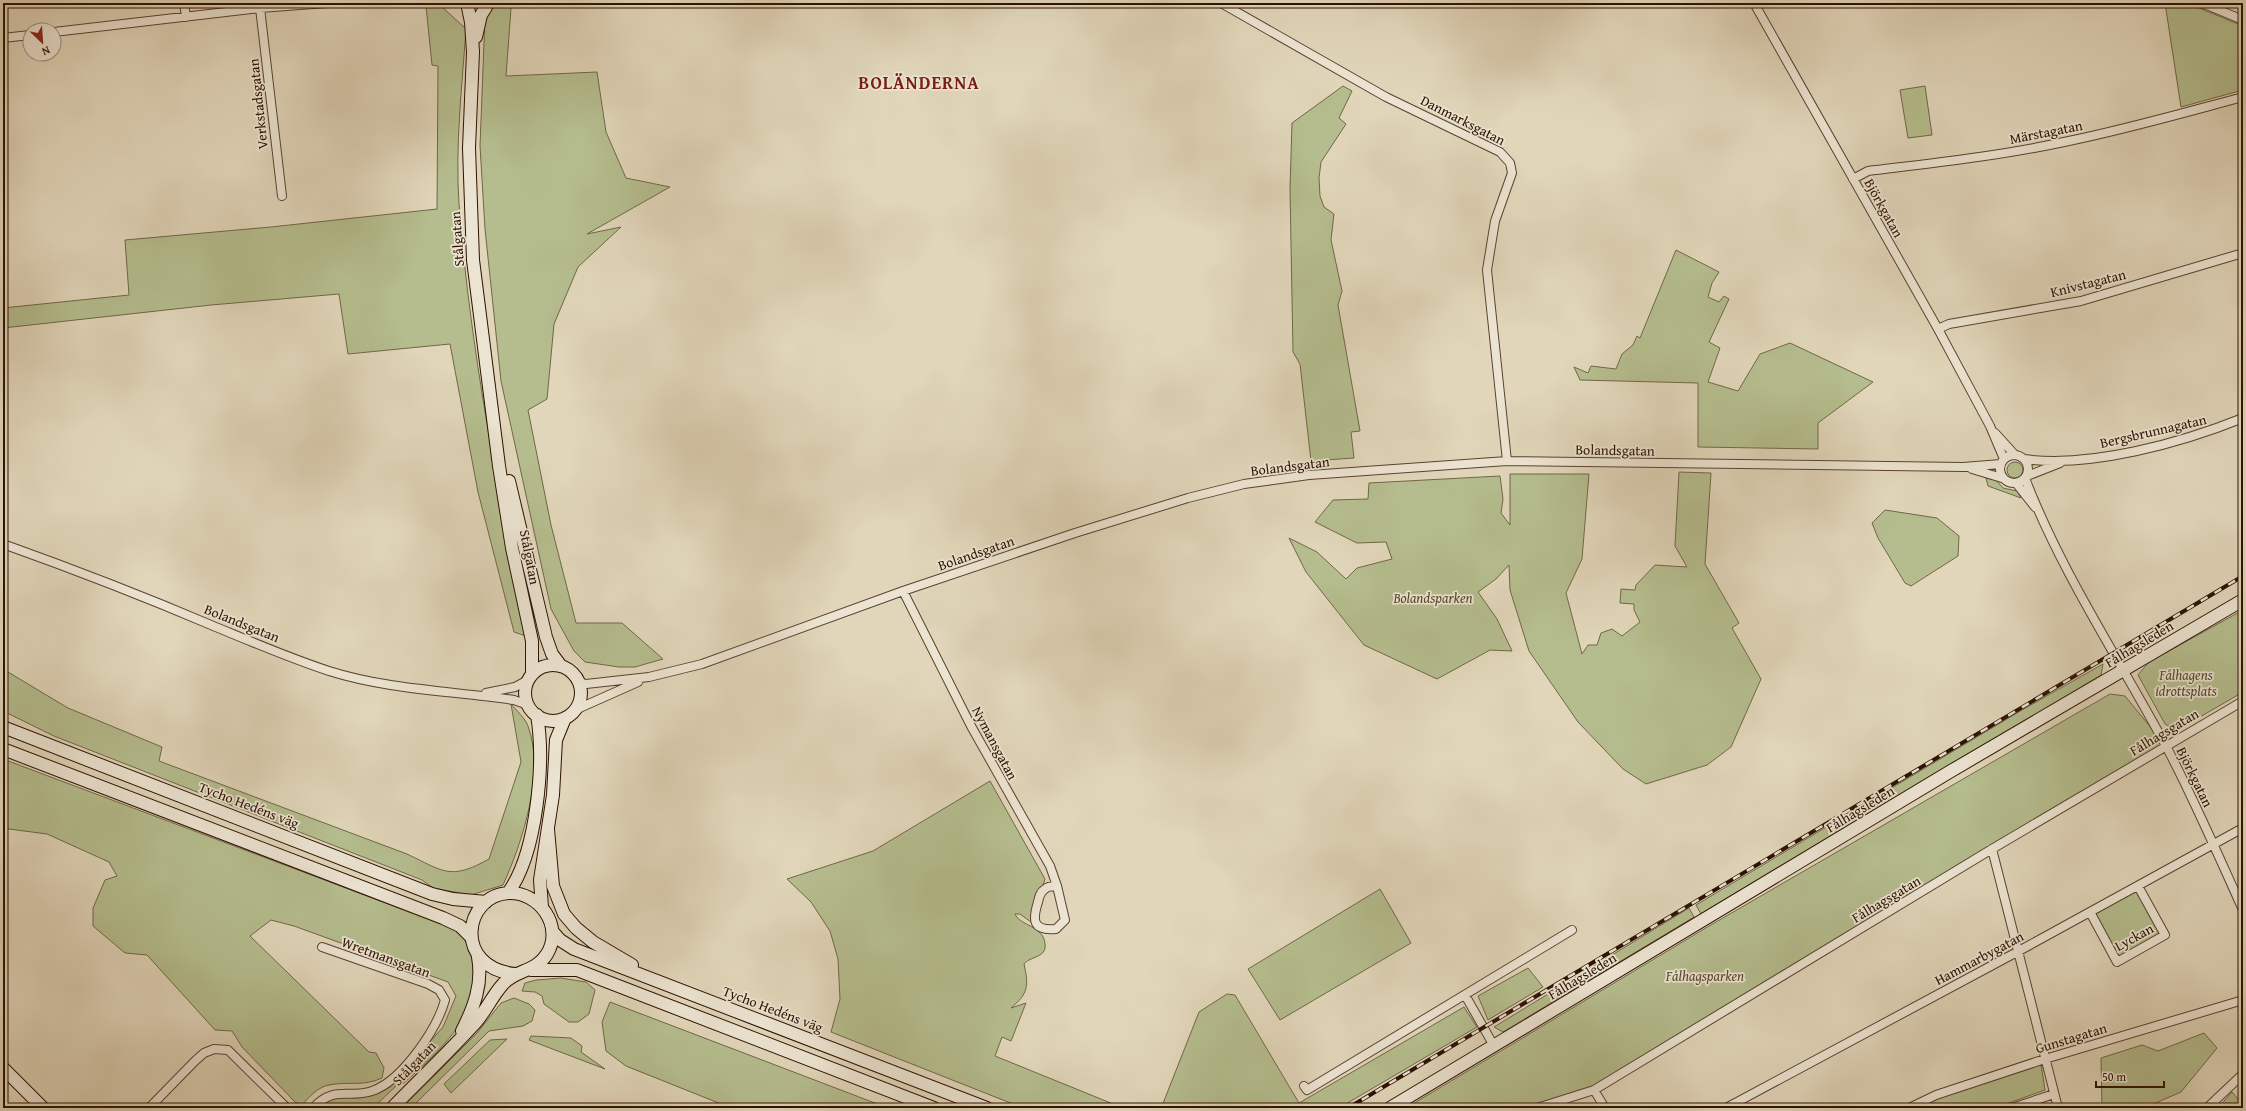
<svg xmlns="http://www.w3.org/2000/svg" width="2246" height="1111" font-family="'Gentium Book Plus',serif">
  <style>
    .green { fill: #b5bd8e; stroke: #706748 }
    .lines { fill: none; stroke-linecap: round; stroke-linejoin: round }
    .street-casing { stroke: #59422f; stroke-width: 10 }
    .secondary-casing { stroke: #2c1101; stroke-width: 14 }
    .street { stroke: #ece4d2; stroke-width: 8 }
    .secondary { stroke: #ece4d2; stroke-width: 12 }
    .rail-casing { stroke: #2c1101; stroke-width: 4 }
    .rail { stroke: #ece4d2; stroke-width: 2.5; stroke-dasharray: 8; stroke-linecap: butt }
    .labels { text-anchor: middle; stroke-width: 3.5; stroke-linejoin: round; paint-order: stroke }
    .street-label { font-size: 14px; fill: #2c1101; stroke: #ece4d2 }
    .park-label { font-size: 14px; font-style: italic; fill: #55452b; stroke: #ece4d2 }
    .district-label { font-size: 18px; font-weight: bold; letter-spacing: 1px; fill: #7a1f14; stroke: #ece4d2 }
  </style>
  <rect width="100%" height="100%" fill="#e1d6ba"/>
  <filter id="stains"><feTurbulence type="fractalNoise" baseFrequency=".005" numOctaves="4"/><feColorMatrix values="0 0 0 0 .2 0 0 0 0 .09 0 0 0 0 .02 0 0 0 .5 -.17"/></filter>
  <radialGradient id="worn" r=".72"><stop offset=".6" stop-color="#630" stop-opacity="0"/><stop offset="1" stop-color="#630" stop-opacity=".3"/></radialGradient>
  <path class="green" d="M 498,3 L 514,3 L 511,8 L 506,76 L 597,72 L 606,132 L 626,178 L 670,187 L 587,234 L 621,227 L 578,267 L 554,324 L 547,399 L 528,410 L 551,525 L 576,623 L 622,623 L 663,659 L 635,667 L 619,667 L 585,662 L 574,651 L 551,609 L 501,381 L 485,229 L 480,146 L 485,17 Z
    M 2165,3 L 2187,3 L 2243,26 L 2243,90 L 2181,107 Z
    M 440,5 L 466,29 C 462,87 455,146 459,204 C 470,349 499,493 526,636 L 514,632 L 478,492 L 450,344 L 348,354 L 339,294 L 211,305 L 3,328 L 3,308 L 129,295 L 125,240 L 271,227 L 437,209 L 438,66 L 432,65 L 426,6 Z
    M 1343,86 L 1352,91 L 1339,118 L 1346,124 L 1321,162 L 1319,178 L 1320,196 L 1324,207 L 1334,214 L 1331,240 L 1342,291 L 1338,305 L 1360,431 L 1351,432 L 1354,458 L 1311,461 L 1300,364 L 1293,352 L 1290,189 L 1292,123 Z
    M 1925,86 L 1932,135 L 1908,138 L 1900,90 Z
    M 1676,250 L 1719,272 L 1712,283 L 1708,297 L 1719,302 L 1724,296 L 1729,299 L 1709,342 L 1720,348 L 1708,382 L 1738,391 L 1760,354 L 1790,343 L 1873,382 L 1818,423 L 1818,449 L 1698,447 L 1698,383 L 1580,380 L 1574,367 L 1588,373 L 1591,366 L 1616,369 L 1622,354 L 1633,345 L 1637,336 L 1640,338 Z
    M2007 470a8 8 0 1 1 16 0a8 8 0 1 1-16 0Z
    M 1679,472 L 1711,473 L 1705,564 L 1739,623 L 1732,628 L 1761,679 L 1731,747 L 1707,765 L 1646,784 L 1623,769 L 1578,722 L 1529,651 L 1510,590 L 1509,565 L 1496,579 L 1478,592 L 1497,619 L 1512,651 L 1490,650 L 1437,679 L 1364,645 L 1306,572 L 1289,538 L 1317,552 L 1346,579 L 1357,568 L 1392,559 L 1386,542 L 1357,543 L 1315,522 L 1333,500 L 1368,499 L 1369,483 L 1500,476 L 1503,499 L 1501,513 L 1510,525 L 1510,474 L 1589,474 L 1582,559 L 1566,593 L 1582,654 L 1588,645 L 1597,645 L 1601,633 L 1612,629 L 1622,636 L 1640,622 L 1634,610 L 1634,604 L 1620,603 L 1621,589 L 1635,590 L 1636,585 L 1655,565 L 1687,567 L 1675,546 Z
    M 1986,478 L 1996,480 L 2003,488 L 2017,491 L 2021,498 L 1988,486 Z
    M 1885,510 L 1937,518 L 1959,536 L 1958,556 L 1911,586 L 1905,583 L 1878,538 L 1872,523 Z
    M 2243,610 L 2243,692 L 2181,728 L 2174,729 L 2165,724 L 2138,675 L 2149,662 Z
    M 2103,664 L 2101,675 L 1701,914 L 1696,905 L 2022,710 Z
    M 3,669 L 68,708 L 162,747 L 159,761 L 407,854 C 443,871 450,881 489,859 L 521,762 L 511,704 C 516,710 525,718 528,726 C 545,772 523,841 503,885 L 471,895 L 433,888 L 422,880 L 54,736 L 3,711 Z
    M 2110,694 L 2125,696 L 2166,746 L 1594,1090 L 1537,1108 L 1406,1108 L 1709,926 Z
    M 3,759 L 460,931 C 465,941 474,954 475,964 C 482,1015 437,1053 404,1083 L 398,1084 L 373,1108 L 320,1108 L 325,1103 L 338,1097 L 371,1096 L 390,1087 L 443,1027 L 456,996 L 448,982 L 294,926 L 271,920 L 250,936 L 369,1052 L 376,1053 L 384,1068 L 382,1078 C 363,1087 348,1081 329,1085 C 318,1087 309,1097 302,1105 L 295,1102 L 242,1047 L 232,1031 L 215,1030 L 147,955 L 125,953 L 93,926 L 93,908 L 105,880 L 117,876 L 109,862 L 47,834 L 9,829 L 3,826 Z
    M 990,781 L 1045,879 L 1031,922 L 1020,914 L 1015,914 C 1020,926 1044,926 1045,944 C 1047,958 1030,956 1024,964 C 1029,986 1028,994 1011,1008 L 1026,1003 L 1011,1041 L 1002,1037 L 995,1056 L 1123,1108 L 1023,1108 L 831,1032 L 840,999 L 838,959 L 830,931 L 811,902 L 787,879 L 873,851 Z
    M 2138,886 L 2165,935 L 2117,962 L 2090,912 Z
    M 1380,889 L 1411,943 L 1280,1020 L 1248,969 Z
    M 1689,908 L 1694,917 L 1503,1032 L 1494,1027 Z
    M 1528,968 L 1543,987 L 1488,1020 L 1478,996 Z
    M 561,978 L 586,982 L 595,990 L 589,1014 L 578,1022 L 569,1022 L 544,1004 L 542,996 L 535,992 L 522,991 L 525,983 L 536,980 Z
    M 1227,994 L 1235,995 L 1299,1103 L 1464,1007 L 1477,1027 L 1339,1108 L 1166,1108 L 1162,1106 L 1199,1012 Z
    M 514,998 L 529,1004 L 535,1010 L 532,1021 L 523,1026 L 489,1031 L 411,1108 L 402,1108 L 477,1033 L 501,1003 Z
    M 610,1002 L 888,1108 L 731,1108 L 626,1066 L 606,1051 L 602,1022 Z
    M 2204,1033 L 2217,1048 L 2181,1092 L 2144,1108 L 2102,1108 L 2101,1058 L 2142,1045 L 2158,1051 Z
    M 531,1036 L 571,1038 L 582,1046 L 581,1052 L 605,1069 L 529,1040 Z
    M 507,1039 L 451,1093 L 444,1084 L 490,1040 Z
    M 2041,1064 L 2045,1090 L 1995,1108 L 1919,1108 L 1937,1098 Z
    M 2232,1092 L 2238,1099 L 2243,1095 L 2243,1108 L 2218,1108 Z"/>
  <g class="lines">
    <defs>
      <path id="street" d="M 184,3 L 186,17
        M 1221,3 L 1386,97 L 1500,152 L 1510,163 L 1512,173 L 1495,221 L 1487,270 L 1507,461
        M 1754,3 L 1938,329 L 1990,426 L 2004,459
        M 2202,3 L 2243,20
        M 260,8 L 282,196
        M 54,32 L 260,8 L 327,3
        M 3,38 L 30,35
        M 1853,179 L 1868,171 C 1933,163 1999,156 2064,142 C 2124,130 2183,113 2243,97
        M 1938,329 L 1949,324 L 2081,301 L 2243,253
        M 1995,433 L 2015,455
        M2000 469a14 14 0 1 1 28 0a14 14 0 1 1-28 0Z
        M 2024,459 C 2091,468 2181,443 2243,418
        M 1972,469 L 2002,478
        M 2027,476 L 2060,463
        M 2025,478 C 2061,572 2118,657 2166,746 C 2194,799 2218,855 2243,910
        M 2016,483 L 2035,507
        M 3,544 C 73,569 143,596 211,625 C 250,641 289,658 329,671 C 389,690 453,691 514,700 L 528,705
        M 903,591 L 971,726 L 1050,866 L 1057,886 L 1065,920 L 1056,929 C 1033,931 1032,921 1038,902 C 1039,897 1040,892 1045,889 C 1048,886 1053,886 1057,886
        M 579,682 L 586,684 L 649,677 L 702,664 L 903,591 L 1075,533 L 1188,498 L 1244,484 L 1309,475 L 1507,461 L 1963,467 L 2001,464
        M 486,693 L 515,687 L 528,680
        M 575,710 L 638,682
        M 1992,849 L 2058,1108
        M 2090,912 L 2117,962 L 2165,935 L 2138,886
        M 1465,995 L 1494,1046
        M 1304,1086 L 1307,1090 L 1572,930
        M 1594,1090 L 1605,1108
        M 149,1108 L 195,1061 L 204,1053 L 214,1049 L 228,1050 L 287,1108
        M 313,1108 C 334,1085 348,1099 372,1091 C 402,1081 437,1029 445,1000 L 439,990 L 428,984 L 322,947
        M 1537,1108 L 1594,1090 L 1992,849 L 2243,701
        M 1726,1108 L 2017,952 L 2243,828
        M 1909,1108 L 1936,1095 L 2045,1059 L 2243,1000
        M 2012,1108 L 2054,1094
        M 2207,1108 L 2243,1074"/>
      <path id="secondary" d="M 467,3 L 471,22 L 473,52 L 469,148 L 473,260 L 499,466 L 512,548 L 532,641 L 532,674
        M 476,37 L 481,15 L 486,7
        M 509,481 L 546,637 L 552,654 L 561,666
        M525 693a28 28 0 1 1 56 0a28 28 0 1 1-56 0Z
        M 3,727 L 432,894 L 453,899 L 486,902
        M 3,749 L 443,918 L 460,926 L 471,937
        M 548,829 L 553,886 L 564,914 L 576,928 L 593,942 L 632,965
        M 508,893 C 537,853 545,763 537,715
        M 542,907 L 540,880 L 553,795 L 556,740 L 565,718
        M 552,931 L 560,940 L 574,949 L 987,1108
        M 531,970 L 577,970 L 934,1108
        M 462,1031 C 474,1007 483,984 478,957
        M 3,1068 L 43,1108
        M 392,1108 C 420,1079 450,1051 477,1021 C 486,1010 493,995 503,984 C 515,970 536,972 547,954 C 564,926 539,892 509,893 C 463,895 453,968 515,974
        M 1390,1108 L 1951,771 L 2243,600"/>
    </defs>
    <use href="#street" class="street-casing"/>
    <use href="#secondary" class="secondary-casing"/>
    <use href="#street" class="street"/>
    <use href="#secondary" class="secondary"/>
    <defs>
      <path id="rail" d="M 1348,1108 L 2243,576"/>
    </defs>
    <use href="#rail" class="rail-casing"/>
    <use href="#rail" class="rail"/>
  </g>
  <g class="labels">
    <g class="street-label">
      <text transform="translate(258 104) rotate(-96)" y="5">Verkstadsgatan</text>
      <text transform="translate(1463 120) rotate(27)" y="5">Danmarksgatan</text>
      <text transform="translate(2046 132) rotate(-11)" y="5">Märstagatan</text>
      <text transform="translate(1884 208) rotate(61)" y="5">Björkgatan</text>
      <text transform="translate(457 239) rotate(-94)" y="5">Stålgatan</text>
      <text transform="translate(2088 283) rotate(-14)" y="5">Knivstagatan</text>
      <text transform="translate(2153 431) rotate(-13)" y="5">Bergsbrunnagatan</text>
      <text transform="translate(1615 450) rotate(1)" y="5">Bolandsgatan</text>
      <text transform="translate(1290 466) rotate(-7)" y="5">Bolandsgatan</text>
      <text transform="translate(976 553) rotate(-19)" y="5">Bolandsgatan</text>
      <text transform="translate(530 557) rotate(79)" y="5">Stålgatan</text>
      <text transform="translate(242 623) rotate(22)" y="5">Bolandsgatan</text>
      <text transform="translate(2139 644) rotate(-31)" y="5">Fålhagsleden</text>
      <text transform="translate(2164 732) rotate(-31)" y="5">Fålhagsgatan</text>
      <text transform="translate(995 743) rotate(62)" y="5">Nymansgatan</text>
      <text transform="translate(2195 777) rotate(64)" y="5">Björkgatan</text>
      <text transform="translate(249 805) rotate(21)" y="5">Tycho Hedéns väg</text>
      <text transform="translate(1860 809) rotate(-31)" y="5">Fålhagsleden</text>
      <text transform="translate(1886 899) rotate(-31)" y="5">Fålhagsgatan</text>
      <text transform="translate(2134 937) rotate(-29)" y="5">Lyckan</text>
      <text transform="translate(386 957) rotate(20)" y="5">Wretmansgatan</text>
      <text transform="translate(1979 958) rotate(-28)" y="5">Hammarbygatan</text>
      <text transform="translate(1582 976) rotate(-31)" y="5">Fålhagsleden</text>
      <text transform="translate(773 1009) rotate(21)" y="5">Tycho Hedéns väg</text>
      <text transform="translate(2071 1038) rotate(-17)" y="5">Gunstagatan</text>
      <text transform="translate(414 1063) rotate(-46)" y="5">Stålgatan</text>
    </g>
    <g class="park-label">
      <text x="1433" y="603">Bolandsparken</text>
      <text x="2186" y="680">Fålhagens<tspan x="2186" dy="16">idrottsplats</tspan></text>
      <text x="1705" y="981">Fålhagsparken</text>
    </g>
    <g class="district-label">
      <text x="919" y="89">BOLÄNDERNA</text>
    </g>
  </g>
  <rect width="2246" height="1111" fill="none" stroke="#e1d6ba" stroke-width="16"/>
  <rect x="4" y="4" width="2238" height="1103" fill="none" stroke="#2c1101" stroke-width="2"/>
  <rect x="8" y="8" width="2230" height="1095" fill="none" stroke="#2c1101"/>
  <g transform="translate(42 42) rotate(155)"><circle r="19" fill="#ece4d2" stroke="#9f907e"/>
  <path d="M0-3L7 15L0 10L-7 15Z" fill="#8f2418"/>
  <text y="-6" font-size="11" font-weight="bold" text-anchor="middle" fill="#2c1101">N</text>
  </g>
  <path d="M2096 1081v6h68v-6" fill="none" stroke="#2c1101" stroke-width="2"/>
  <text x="2102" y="1081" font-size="12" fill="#2c1101" stroke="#ece4d2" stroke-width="3" paint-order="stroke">50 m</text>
  <rect width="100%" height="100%" filter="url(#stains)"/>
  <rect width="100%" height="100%" fill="url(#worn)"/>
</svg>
